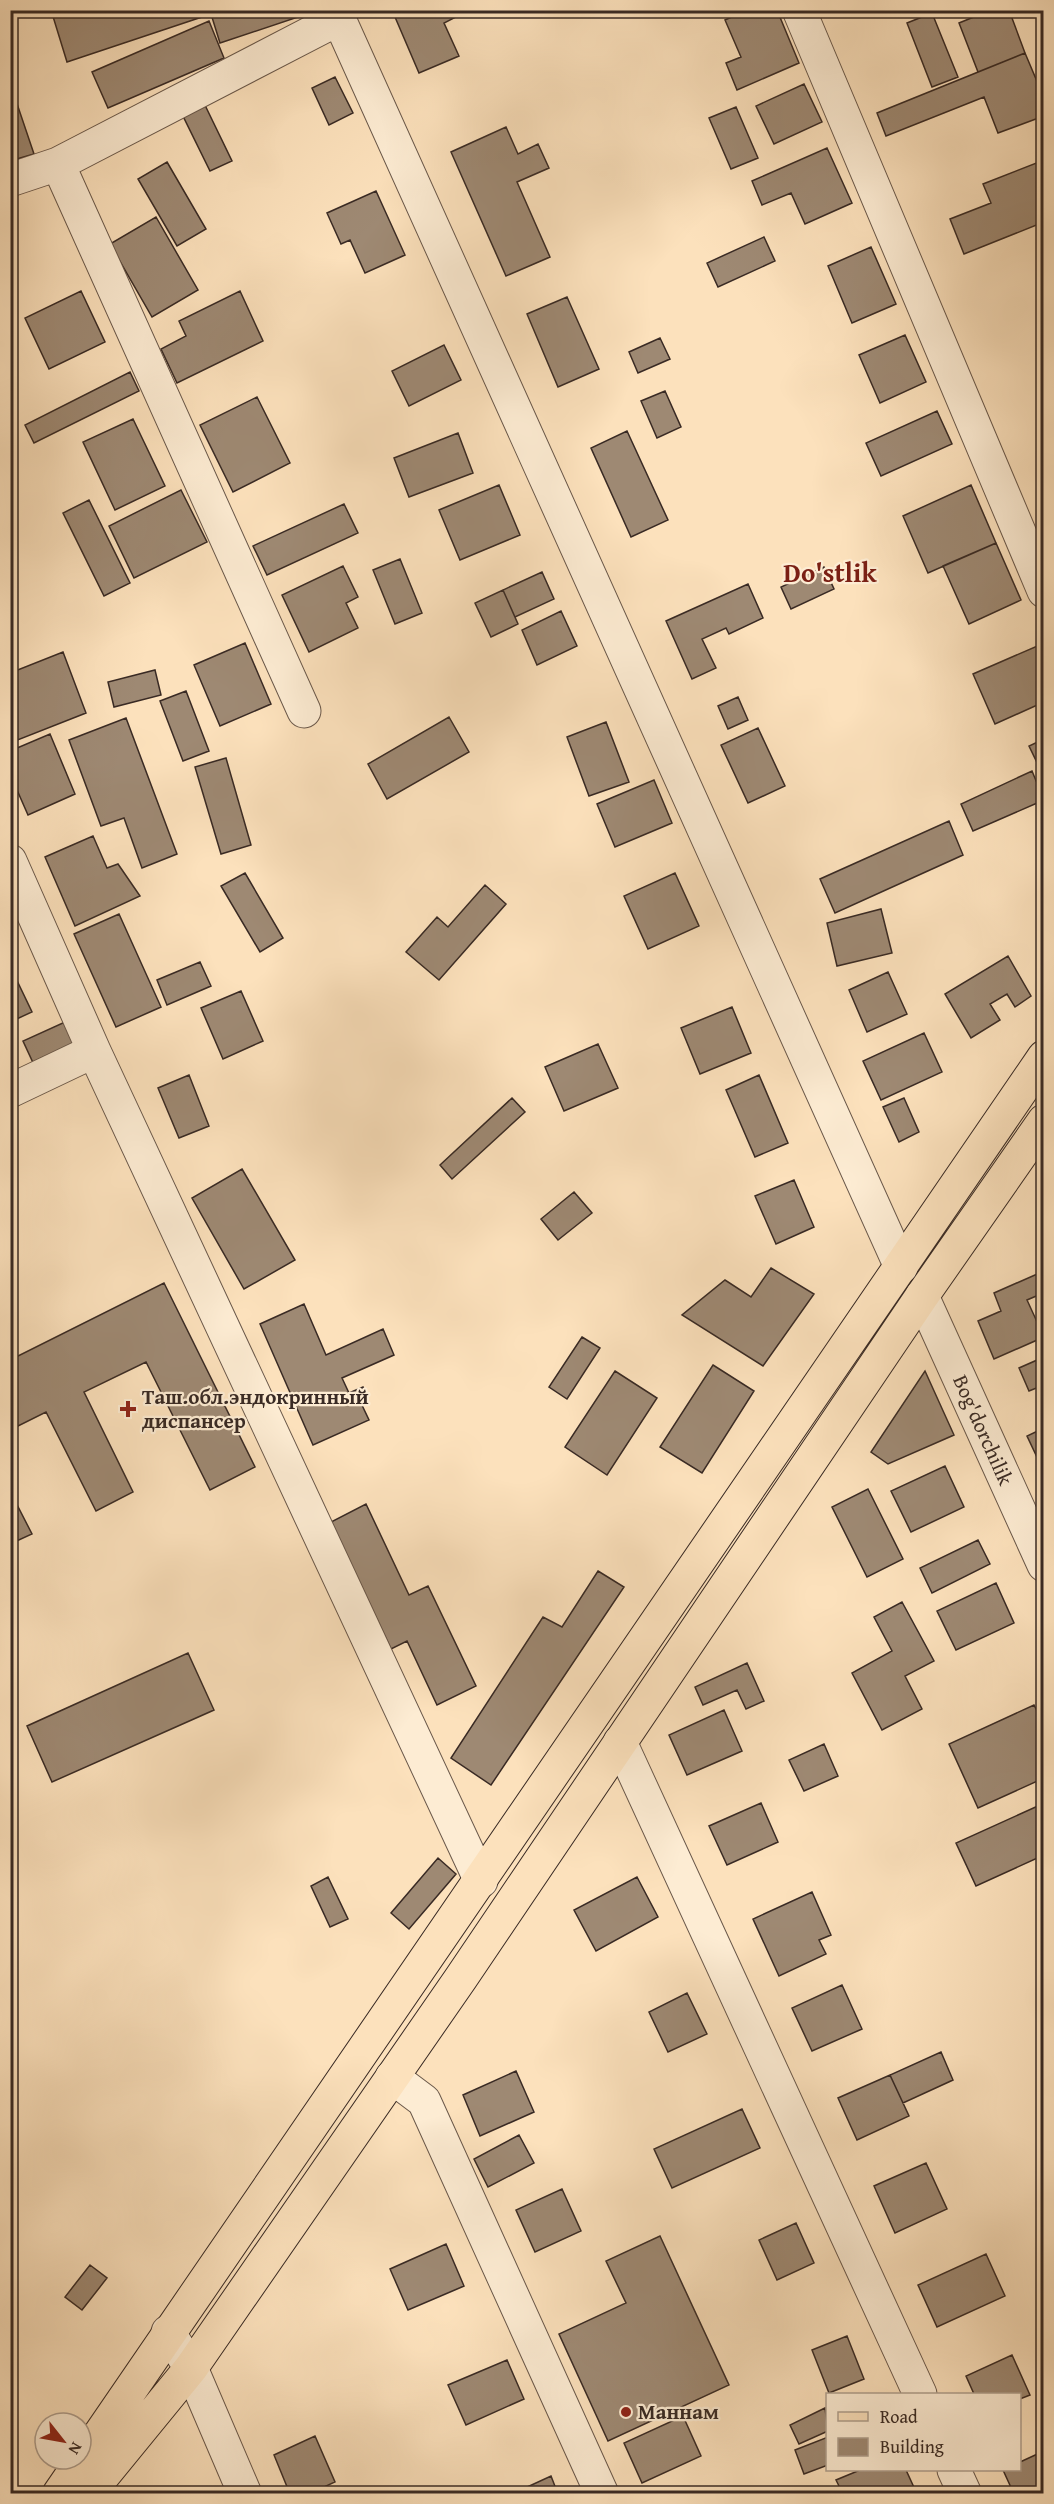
<svg xmlns="http://www.w3.org/2000/svg" width="1054" height="2504" font-family="'Gentium Book Plus',serif">
  <style>
    .building { fill: #9e8973; stroke: #392a24; stroke-width: 1.5 }
    .lines { fill: none; stroke-linecap: round; stroke-linejoin: round }
    .minor-casing { stroke: #6a584a; stroke-width: 35 }
    .major-casing { stroke: #392a24; stroke-width: 35 }
    .minor { stroke: #fdecd3; stroke-width: 33 }
    .major { stroke: #fce1bc; stroke-width: 33 }
    .poi-dot { fill: #8f2418; stroke: #fdecd3; stroke-width: 2 }
    .labels { text-anchor: middle; stroke-width: 4.5; stroke-linejoin: round; paint-order: stroke }
    .poi-label { font-size: 21px; font-weight: bold; fill: #392a24; stroke: #fdecd3; text-anchor: start }
    .street-label { font-size: 21px; fill: #392a24; stroke: #fdecd3 }
    .district-label { font-size: 27px; font-weight: bold; fill: #7a1f14; stroke: #fdecd3 }
  </style>
  <rect width="100%" height="100%" fill="#fce1bc"/>
  <filter id="stains"><feTurbulence type="fractalNoise" baseFrequency=".00333" numOctaves="4"/><feColorMatrix values="0 0 0 0 .2 0 0 0 0 .09 0 0 0 0 .02 0 0 0 .5 -.17"/></filter>
  <radialGradient id="worn" r=".72"><stop offset=".6" stop-color="#630" stop-opacity="0"/><stop offset="1" stop-color="#630" stop-opacity=".3"/></radialGradient>
  <path class="building" d="M 51,10 L 313,10 L 313,12 L 220,43 L 211,14 L 67,62 Z
    M 392,10 L 453,10 L 456,17 L 444,23 L 459,56 L 419,73 Z
    M 747,10 L 777,10 L 799,63 L 737,90 L 726,63 L 741,57 L 725,20 Z
    M 991,10 L 1009,10 L 1025,53 L 978,72 L 959,23 Z
    M 932,13 L 958,77 L 932,87 L 907,23 Z
    M 209,21 L 224,58 L 108,108 L 92,72 Z
    M 1025,53 L 1044,98 L 1044,116 L 998,133 L 984,97 L 886,136 L 877,113 Z
    M 335,77 L 353,113 L 329,125 L 312,88 Z
    M 10,83 L 34,154 L 10,161 Z
    M 804,84 L 822,122 L 774,144 L 756,106 Z
    M 202,99 L 232,161 L 210,171 L 180,110 Z
    M 736,107 L 758,158 L 731,169 L 709,118 Z
    M 506,127 L 518,154 L 538,144 L 549,168 L 517,182 L 550,257 L 506,276 L 451,152 Z
    M 827,148 L 852,203 L 805,224 L 791,193 L 762,205 L 752,181 Z
    M 1044,160 L 1044,222 L 964,254 L 950,219 L 991,203 L 983,184 Z
    M 167,162 L 206,229 L 177,246 L 138,179 Z
    M 376,191 L 405,255 L 365,273 L 350,240 L 341,244 L 327,213 Z
    M 156,217 L 198,290 L 152,317 L 110,244 Z
    M 764,237 L 775,261 L 718,287 L 707,263 Z
    M 871,247 L 896,304 L 852,323 L 828,266 Z
    M 81,291 L 105,342 L 49,369 L 25,318 Z
    M 240,291 L 263,341 L 177,383 L 161,349 L 186,336 L 179,321 Z
    M 567,297 L 599,369 L 558,387 L 527,314 Z
    M 905,335 L 926,382 L 880,403 L 859,355 Z
    M 660,338 L 670,359 L 638,373 L 629,352 Z
    M 444,345 L 461,380 L 409,406 L 392,371 Z
    M 130,372 L 139,391 L 34,443 L 25,425 Z
    M 665,391 L 681,427 L 657,438 L 641,401 Z
    M 257,397 L 290,463 L 233,492 L 200,425 Z
    M 937,411 L 952,444 L 881,476 L 866,443 Z
    M 133,419 L 165,486 L 115,510 L 83,442 Z
    M 627,431 L 668,520 L 631,537 L 591,448 Z
    M 458,433 L 473,473 L 409,497 L 394,458 Z
    M 499,485 L 520,535 L 460,560 L 439,510 Z
    M 971,485 L 996,543 L 928,573 L 903,516 Z
    M 181,490 L 207,542 L 134,578 L 109,526 Z
    M 89,500 L 130,583 L 104,596 L 63,513 Z
    M 344,504 L 358,533 L 267,575 L 253,546 Z
    M 996,543 L 1021,600 L 969,624 L 943,566 Z
    M 400,559 L 422,613 L 395,624 L 373,570 Z
    M 343,566 L 358,597 L 346,603 L 358,628 L 309,652 L 282,595 Z
    M 824,567 L 834,589 L 791,609 L 781,587 Z
    M 542,572 L 554,599 L 515,617 L 503,590 Z
    M 748,584 L 763,618 L 729,634 L 726,628 L 702,639 L 716,668 L 692,679 L 666,621 Z
    M 503,590 L 518,624 L 491,637 L 475,603 Z
    M 561,611 L 577,646 L 537,665 L 522,630 Z
    M 245,643 L 271,704 L 220,726 L 194,665 Z
    M 1042,644 L 1044,649 L 1044,702 L 995,724 L 973,674 Z
    M 63,652 L 86,713 L 10,743 L 10,673 Z
    M 155,670 L 161,695 L 114,707 L 108,682 Z
    M 186,691 L 209,751 L 183,761 L 160,701 Z
    M 738,697 L 748,720 L 728,729 L 718,706 Z
    M 449,717 L 469,752 L 387,799 L 368,764 Z
    M 126,718 L 177,854 L 142,868 L 124,818 L 101,826 L 69,740 Z
    M 606,722 L 629,782 L 589,796 L 567,737 Z
    M 758,728 L 785,786 L 748,803 L 721,745 Z
    M 50,734 L 75,794 L 28,815 L 10,774 L 10,751 Z
    M 1044,739 L 1044,777 L 1029,746 Z
    M 226,758 L 251,845 L 221,854 L 195,767 Z
    M 1032,771 L 1044,800 L 973,831 L 961,804 Z
    M 654,780 L 672,823 L 615,847 L 597,804 Z
    M 949,821 L 963,855 L 835,913 L 820,879 Z
    M 93,836 L 107,868 L 118,864 L 140,896 L 75,926 L 45,857 Z
    M 245,873 L 283,938 L 260,952 L 221,886 Z
    M 675,873 L 699,926 L 648,949 L 624,896 Z
    M 485,885 L 506,904 L 439,980 L 406,952 L 437,917 L 448,927 Z
    M 881,909 L 892,953 L 837,966 L 827,923 Z
    M 119,914 L 161,1007 L 116,1027 L 74,934 Z
    M 1008,956 L 1031,996 L 1015,1007 L 1007,994 L 990,1004 L 1000,1020 L 971,1038 L 945,994 Z
    M 200,962 L 211,986 L 167,1005 L 157,980 Z
    M 10,966 L 32,1012 L 10,1022 Z
    M 888,972 L 907,1014 L 867,1032 L 849,990 Z
    M 241,991 L 263,1041 L 223,1059 L 201,1008 Z
    M 732,1007 L 751,1053 L 700,1074 L 681,1028 Z
    M 65,1022 L 76,1048 L 35,1067 L 23,1041 Z
    M 924,1033 L 942,1072 L 881,1100 L 863,1061 Z
    M 598,1044 L 618,1088 L 564,1111 L 545,1067 Z
    M 189,1075 L 209,1126 L 179,1138 L 158,1088 Z
    M 759,1075 L 788,1143 L 755,1157 L 726,1090 Z
    M 512,1098 L 525,1112 L 452,1179 L 440,1165 Z
    M 904,1098 L 919,1132 L 899,1142 L 883,1107 Z
    M 242,1169 L 295,1260 L 244,1289 L 192,1198 Z
    M 794,1180 L 814,1227 L 776,1244 L 755,1196 Z
    M 574,1192 L 592,1213 L 558,1240 L 541,1219 Z
    M 771,1268 L 814,1294 L 763,1366 L 682,1315 L 725,1280 L 751,1297 Z
    M 1044,1271 L 1044,1299 L 1041,1294 L 1027,1300 L 1044,1337 L 994,1359 L 978,1321 L 1001,1311 L 994,1293 Z
    M 164,1283 L 255,1467 L 210,1490 L 146,1362 L 84,1392 L 133,1492 L 96,1511 L 46,1412 L 10,1430 L 10,1360 Z
    M 304,1304 L 326,1355 L 383,1329 L 394,1355 L 342,1378 L 349,1393 L 363,1387 L 368,1398 L 360,1401 L 369,1420 L 313,1445 L 260,1324 Z
    M 582,1337 L 600,1348 L 567,1399 L 549,1387 Z
    M 1044,1357 L 1044,1385 L 1029,1391 L 1019,1368 Z
    M 713,1365 L 754,1391 L 702,1473 L 660,1447 Z
    M 615,1371 L 657,1398 L 607,1475 L 565,1447 Z
    M 925,1371 L 954,1435 L 888,1464 L 871,1452 Z
    M 1044,1428 L 1044,1472 L 1027,1436 Z
    M 945,1466 L 964,1507 L 911,1532 L 891,1491 Z
    M 868,1489 L 903,1559 L 867,1577 L 832,1507 Z
    M 10,1491 L 32,1534 L 10,1544 Z
    M 366,1504 L 409,1595 L 428,1586 L 476,1686 L 437,1705 L 407,1641 L 391,1649 L 331,1522 Z
    M 978,1540 L 990,1564 L 932,1593 L 920,1568 Z
    M 598,1571 L 624,1587 L 491,1785 L 451,1758 L 543,1617 L 562,1627 Z
    M 996,1583 L 1014,1623 L 956,1650 L 937,1611 Z
    M 902,1602 L 934,1661 L 905,1676 L 922,1709 L 882,1730 L 852,1673 L 892,1651 L 874,1617 Z
    M 188,1653 L 214,1710 L 52,1782 L 27,1726 Z
    M 747,1663 L 764,1701 L 746,1709 L 737,1690 L 703,1705 L 695,1687 Z
    M 1034,1705 L 1044,1725 L 1044,1778 L 978,1808 L 949,1744 Z
    M 724,1710 L 742,1751 L 687,1775 L 669,1735 Z
    M 824,1744 L 838,1776 L 804,1791 L 789,1760 Z
    M 761,1803 L 778,1842 L 727,1865 L 709,1826 Z
    M 1040,1805 L 1044,1813 L 1044,1855 L 976,1886 L 956,1843 Z
    M 438,1858 L 456,1874 L 409,1929 L 391,1913 Z
    M 328,1877 L 348,1919 L 330,1927 L 311,1886 Z
    M 637,1877 L 658,1917 L 596,1951 L 574,1910 Z
    M 812,1892 L 831,1935 L 819,1940 L 826,1954 L 779,1976 L 753,1919 Z
    M 842,1985 L 862,2029 L 812,2051 L 792,2008 Z
    M 687,1993 L 707,2034 L 668,2052 L 649,2012 Z
    M 941,2052 L 953,2080 L 903,2103 L 890,2075 Z
    M 516,2071 L 534,2112 L 480,2136 L 463,2095 Z
    M 890,2075 L 909,2116 L 857,2140 L 838,2098 Z
    M 742,2109 L 760,2148 L 672,2188 L 654,2149 Z
    M 519,2135 L 534,2163 L 488,2187 L 474,2159 Z
    M 926,2163 L 947,2209 L 895,2233 L 874,2186 Z
    M 562,2189 L 581,2231 L 535,2252 L 516,2210 Z
    M 796,2223 L 814,2263 L 777,2280 L 759,2240 Z
    M 660,2236 L 729,2385 L 608,2441 L 559,2334 L 626,2303 L 606,2261 Z
    M 446,2244 L 464,2286 L 408,2310 L 390,2269 Z
    M 986,2254 L 1005,2296 L 937,2327 L 918,2285 Z
    M 90,2265 L 107,2278 L 82,2310 L 65,2297 Z
    M 847,2336 L 864,2379 L 829,2393 L 812,2350 Z
    M 1012,2355 L 1030,2395 L 1020,2399 L 1020,2394 L 974,2394 L 966,2376 Z
    M 507,2360 L 524,2399 L 466,2425 L 448,2385 Z
    M 825,2408 L 828,2431 L 799,2444 L 790,2425 Z
    M 683,2416 L 701,2456 L 642,2483 L 624,2443 Z
    M 315,2436 L 335,2482 L 309,2494 L 290,2494 L 274,2455 Z
    M 828,2437 L 828,2465 L 804,2474 L 795,2450 Z
    M 1044,2451 L 1044,2494 L 1014,2494 L 1003,2470 L 1020,2470 L 1020,2462 Z
    M 860,2470 L 906,2470 L 917,2494 L 843,2494 L 836,2480 Z
    M 551,2476 L 558,2494 L 512,2494 Z"/>
  <g class="lines">
    <defs>
      <path id="minor" d="M 335,10 L 901,1267
        M 799,10 L 1044,591
        M 58,164 L 304,711
        M 10,180 L 58,164 L 338,19
        M 10,861 L 94,1051 L 481,1881
        M 10,1091 L 94,1051
        M 922,1296 L 1044,1565
        M 620,1742 L 920,2394
        M 392,2077 L 424,2101 L 602,2494
        M 168,2332 L 191,2368 L 245,2494
        M 954,2470 L 965,2494"/>
      <path id="major" d="M 59,2494 L 1044,1057
        M 88,2494 L 191,2368 L 461,1978 L 922,1296 L 1044,1121"/>
    </defs>
    <use href="#minor" class="minor-casing"/>
    <use href="#major" class="major-casing"/>
    <use href="#minor" class="minor"/>
    <use href="#major" class="major"/>
  </g>
  <g class="poi-dot">
    <path d="M125 1400h6v6h6v6h-6v6h-6v-6h-6v-6h6z"/>
    <circle cx="626" cy="2412" r="6"/>
  </g>
  <g class="labels">
    <g class="poi-label">
      <text x="142" y="1404">Таш.обл.эндокринный<tspan x="142" dy="24">диспансер</tspan></text>
      <text x="638" y="2419">Маннам</text>
    </g>
    <g class="street-label">
      <text transform="translate(983 1430) rotate(66)" y="7">Bog'dorchilik</text>
    </g>
    <g class="district-label">
      <text x="830" y="582">Do'stlik</text>
    </g>
  </g>
  <rect width="1054" height="2504" fill="none" stroke="#fce1bc" stroke-width="36"/>
  <rect x="12" y="12" width="1030" height="2480" fill="none" stroke="#392a24" stroke-width="3"/>
  <rect x="18" y="18" width="1018" height="2468" fill="none" stroke="#392a24" stroke-width="1.5"/>
  <rect x="826" y="2393" width="195" height="78" fill="#fdecd3" stroke="#af9e8d" stroke-width="1.5"/>
  <rect x="838" y="2412" width="30" height="9" fill="#fce1bc" stroke="#af9e8d" stroke-width="1.5"/>
  <text x="880" y="2423" font-size="18" fill="#392a24">Road</text>
  <rect x="838" y="2438" width="30" height="18" fill="#9e8973" stroke="#af9e8d" stroke-width="1.5"/>
  <text x="880" y="2453" font-size="18" fill="#392a24">Building</text>
  <g transform="translate(63 2441) rotate(121)"><circle r="28" fill="#fdecd3" stroke="#af9e8d" stroke-width="1.5"/>
  <path d="M0-4.5L10 22L0 15L-10 22Z" fill="#8f2418"/>
  <text y="-9" font-size="16" font-weight="bold" text-anchor="middle" fill="#392a24">N</text>
  </g>
  <rect width="100%" height="100%" filter="url(#stains)"/>
  <rect width="100%" height="100%" fill="url(#worn)"/>
</svg>
